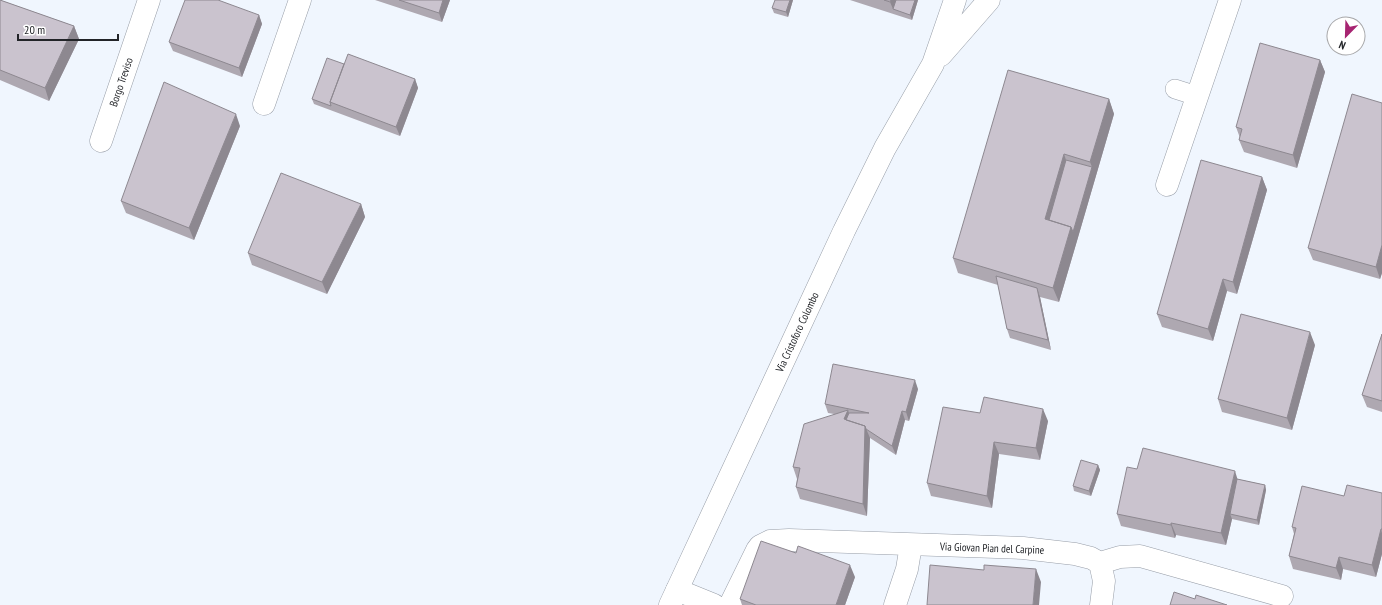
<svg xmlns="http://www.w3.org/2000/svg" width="1382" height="605" font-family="'PT Sans Narrow',sans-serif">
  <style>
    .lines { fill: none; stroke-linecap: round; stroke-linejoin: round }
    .lane-casing { stroke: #989ea8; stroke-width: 20 }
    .street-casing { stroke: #989ea8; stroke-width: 23 }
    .secondary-casing { stroke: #989ea8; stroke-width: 23 }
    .lane { stroke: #fff; stroke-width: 19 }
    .street { stroke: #fff; stroke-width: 22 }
    .secondary { stroke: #fff; stroke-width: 22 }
    .wall { fill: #aea8b1 }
    .shaded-wall { fill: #8d8890 }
    .building { fill: #cac3ce; stroke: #8d8890 }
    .labels { text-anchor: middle; stroke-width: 3; stroke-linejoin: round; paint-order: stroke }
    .street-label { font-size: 11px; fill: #222428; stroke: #fff }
  </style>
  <rect width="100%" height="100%" fill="#f0f6fe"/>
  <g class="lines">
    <defs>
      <path id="lane" d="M 1175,89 L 1197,96"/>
      <path id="street" d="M 264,104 L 300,0
        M 101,141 L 149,0
        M 1167,185 L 1230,0
        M 1100,563 L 1120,557 L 1140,556 L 1282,596
        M 1100,563 L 1104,581 L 1101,605
        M 677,590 L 714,605
        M 730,605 L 757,550 L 760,546 L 770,541 L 789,540 L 1023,548 L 1075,554 L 1091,558 L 1100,563
        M 895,605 L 907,569 L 911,545"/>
      <path id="secondary" d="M 941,55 L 989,0
        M 670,605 L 844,231 L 885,148 L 933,64 L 955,0"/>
    </defs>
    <use href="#lane" class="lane-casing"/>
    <use href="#street" class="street-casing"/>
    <use href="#secondary" class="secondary-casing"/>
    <use href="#lane" class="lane"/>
    <use href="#street" class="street"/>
    <use href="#secondary" class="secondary"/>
  </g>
  <path class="wall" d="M 0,0 L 74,26 L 79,39 L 49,101 L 0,80 Z
    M 375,0 L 450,0 L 442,22 Z
    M 793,0 L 788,17 L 774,13 L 772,8 Z
    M 850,0 L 918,0 L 912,20 Z
    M 259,15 L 262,24 L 242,77 L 173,51 L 169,42 Z
    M 1320,60 L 1325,72 L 1297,168 L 1244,152 L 1239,140 L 1240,138 L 1236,127 Z
    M 344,64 L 415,79 L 418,88 L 400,136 L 314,104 L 312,99 Z
    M 1109,99 L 1114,114 L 1059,302 L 1040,297 L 1051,350 L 1010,338 L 1007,329 L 998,285 L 958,273 L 953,258 Z
    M 1382,103 L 1382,273 L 1380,279 L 1313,260 L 1308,248 Z
    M 240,126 L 194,240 L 126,213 L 121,201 Z
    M 1262,177 L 1267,190 L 1237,294 L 1227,291 L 1213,341 L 1162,327 L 1157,314 Z
    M 361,204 L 365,217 L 327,294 L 252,265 L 248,253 Z
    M 1382,334 L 1382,412 L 1367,407 L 1362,395 Z
    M 1315,345 L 1292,430 L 1222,412 L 1218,399 Z
    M 918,389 L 909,421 L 905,420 L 896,455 L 870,438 L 867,516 L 800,499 L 796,487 L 797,479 L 793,467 L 834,414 L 828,413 L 825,404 Z
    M 980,413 L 1048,421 L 1040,460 L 999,454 L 992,508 L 931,496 L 927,483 Z
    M 1098,465 L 1100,470 L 1091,496 L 1074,491 L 1073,486 Z
    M 1137,469 L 1237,479 L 1265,485 L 1266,490 L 1259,525 L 1232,519 L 1226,545 L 1176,535 L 1175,538 L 1121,526 L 1117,514 Z
    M 1382,493 L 1382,554 L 1376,577 L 1343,569 L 1341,580 L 1293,569 L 1289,556 L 1294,534 L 1292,527 L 1344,496 Z
    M 855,577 L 845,605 L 742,605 L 740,599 Z"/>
  <path class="shaded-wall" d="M 443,0 L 450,0 L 442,22 L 439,13 Z
    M 790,0 L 793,0 L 788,17 L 786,12 Z
    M 891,0 L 899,0 L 893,9 L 890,2 Z
    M 915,0 L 918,0 L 912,20 L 910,15 Z
    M 259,15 L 262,24 L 242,77 L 239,68 Z
    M 74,26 L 79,39 L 49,101 L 45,88 Z
    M 1320,60 L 1325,72 L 1297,168 L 1293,155 Z
    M 415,79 L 418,88 L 400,136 L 396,127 Z
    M 1109,99 L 1114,114 L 1077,241 L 1073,232 L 1092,167 L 1090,162 Z
    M 236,114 L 240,126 L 194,240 L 189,228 Z
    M 1064,154 L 1069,169 L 1053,226 L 1045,219 Z
    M 1262,177 L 1267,190 L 1237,294 L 1233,282 Z
    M 361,204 L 365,217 L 327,294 L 322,282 Z
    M 1071,227 L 1077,241 L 1059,302 L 1053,288 Z
    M 1382,245 L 1382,273 L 1380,279 L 1376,267 Z
    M 1223,279 L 1227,291 L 1213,341 L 1208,329 Z
    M 1037,288 L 1040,297 L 1051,350 L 1048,340 Z
    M 1310,332 L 1315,345 L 1292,430 L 1287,418 Z
    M 915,380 L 918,389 L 909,421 L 906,412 Z
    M 1043,409 L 1048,421 L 1040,460 L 1036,448 Z
    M 848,410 L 852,422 L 844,419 Z
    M 902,411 L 905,420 L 896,455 L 892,446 Z
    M 865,426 L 870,438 L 867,516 L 863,504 Z
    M 994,442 L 999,454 L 992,508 L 987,496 Z
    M 1098,465 L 1100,470 L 1091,496 L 1089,491 Z
    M 1235,471 L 1239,484 L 1230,514 L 1232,519 L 1226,545 L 1221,533 Z
    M 1265,485 L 1266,490 L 1259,525 L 1257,520 Z
    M 1171,523 L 1176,535 L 1175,538 L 1171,525 Z
    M 1381,529 L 1382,533 L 1382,554 L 1376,577 L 1372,565 Z
    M 1339,557 L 1343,569 L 1341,580 L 1336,568 Z
    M 850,565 L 855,577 L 845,605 L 836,605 Z
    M 1036,569 L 1041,582 L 1039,605 L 1033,605 Z"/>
  <path class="building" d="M 0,0 L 74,26 L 45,88 L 0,70 Z
    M 185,0 L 218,0 L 259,15 L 239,68 L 169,42 Z
    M 399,0 L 443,0 L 439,13 Z
    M 775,0 L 790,0 L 786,12 L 772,8 Z
    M 884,0 L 891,0 L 890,2 Z
    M 896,0 L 915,0 L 910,15 L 893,9 Z
    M 1260,43 L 1320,60 L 1293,155 L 1239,140 L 1242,129 L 1236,127 Z
    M 348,54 L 415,79 L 396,127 L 330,102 Z
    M 327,58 L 344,64 L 330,102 L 331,106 L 312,99 Z
    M 1008,70 L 1109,99 L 1090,162 L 1064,154 L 1045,219 L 1071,227 L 1053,288 L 953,258 Z
    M 164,82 L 236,114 L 189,228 L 121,201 Z
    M 1352,94 L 1382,103 L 1382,245 L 1376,267 L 1308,248 Z
    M 1066,160 L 1092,167 L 1073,232 L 1071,227 L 1049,220 Z
    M 1201,160 L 1262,177 L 1233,282 L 1223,279 L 1208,329 L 1157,314 Z
    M 281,173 L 361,204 L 322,282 L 248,253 Z
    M 996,276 L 1037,288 L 1048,340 L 1007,329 Z
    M 1241,314 L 1310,332 L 1287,418 L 1218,399 Z
    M 1382,334 L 1382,401 L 1362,395 Z
    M 833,364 L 915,380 L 906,412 L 902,411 L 892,446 L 866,429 L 865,426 L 846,420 L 849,413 L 869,413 L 825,404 Z
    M 984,397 L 1043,409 L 1036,448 L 994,442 L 987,496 L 927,483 L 943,407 L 980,413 Z
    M 848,410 L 844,419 L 865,426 L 863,504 L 796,487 L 800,468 L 793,467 L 804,424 Z
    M 1143,448 L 1235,471 L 1221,533 L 1171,523 L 1171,525 L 1117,514 L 1127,467 L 1137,469 Z
    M 1081,460 L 1098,465 L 1089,491 L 1073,486 Z
    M 1237,479 L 1265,485 L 1257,520 L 1230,514 Z
    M 1347,485 L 1382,493 L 1382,529 L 1381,529 L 1372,565 L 1339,557 L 1336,568 L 1289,556 L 1296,528 L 1292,527 L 1302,486 L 1344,496 Z
    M 761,541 L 796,553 L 798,546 L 850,565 L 836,605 L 756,605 L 740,599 Z
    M 930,565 L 984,570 L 984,565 L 1036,569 L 1033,605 L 927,605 Z
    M 1174,592 L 1195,599 L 1196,595 L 1227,605 L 1170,605 Z"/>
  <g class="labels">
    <g class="street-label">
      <text transform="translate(121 82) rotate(-71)" y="4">Borgo Treviso</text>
      <text transform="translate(797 332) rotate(-65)" y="4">Via Cristoforo Colombo</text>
      <text transform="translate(992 548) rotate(2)" y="4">Via Giovan Pian del Carpine</text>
    </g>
  </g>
  <g transform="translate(1346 36) rotate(203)"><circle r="19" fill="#ffffff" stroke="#a7a7a9"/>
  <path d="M0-3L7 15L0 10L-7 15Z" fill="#a72471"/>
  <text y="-6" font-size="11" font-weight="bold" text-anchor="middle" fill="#222428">N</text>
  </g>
  <path d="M18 34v6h100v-6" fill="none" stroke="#222428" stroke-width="2"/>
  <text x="24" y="34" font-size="12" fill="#222428" stroke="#ffffff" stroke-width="3" paint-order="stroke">20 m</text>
</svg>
